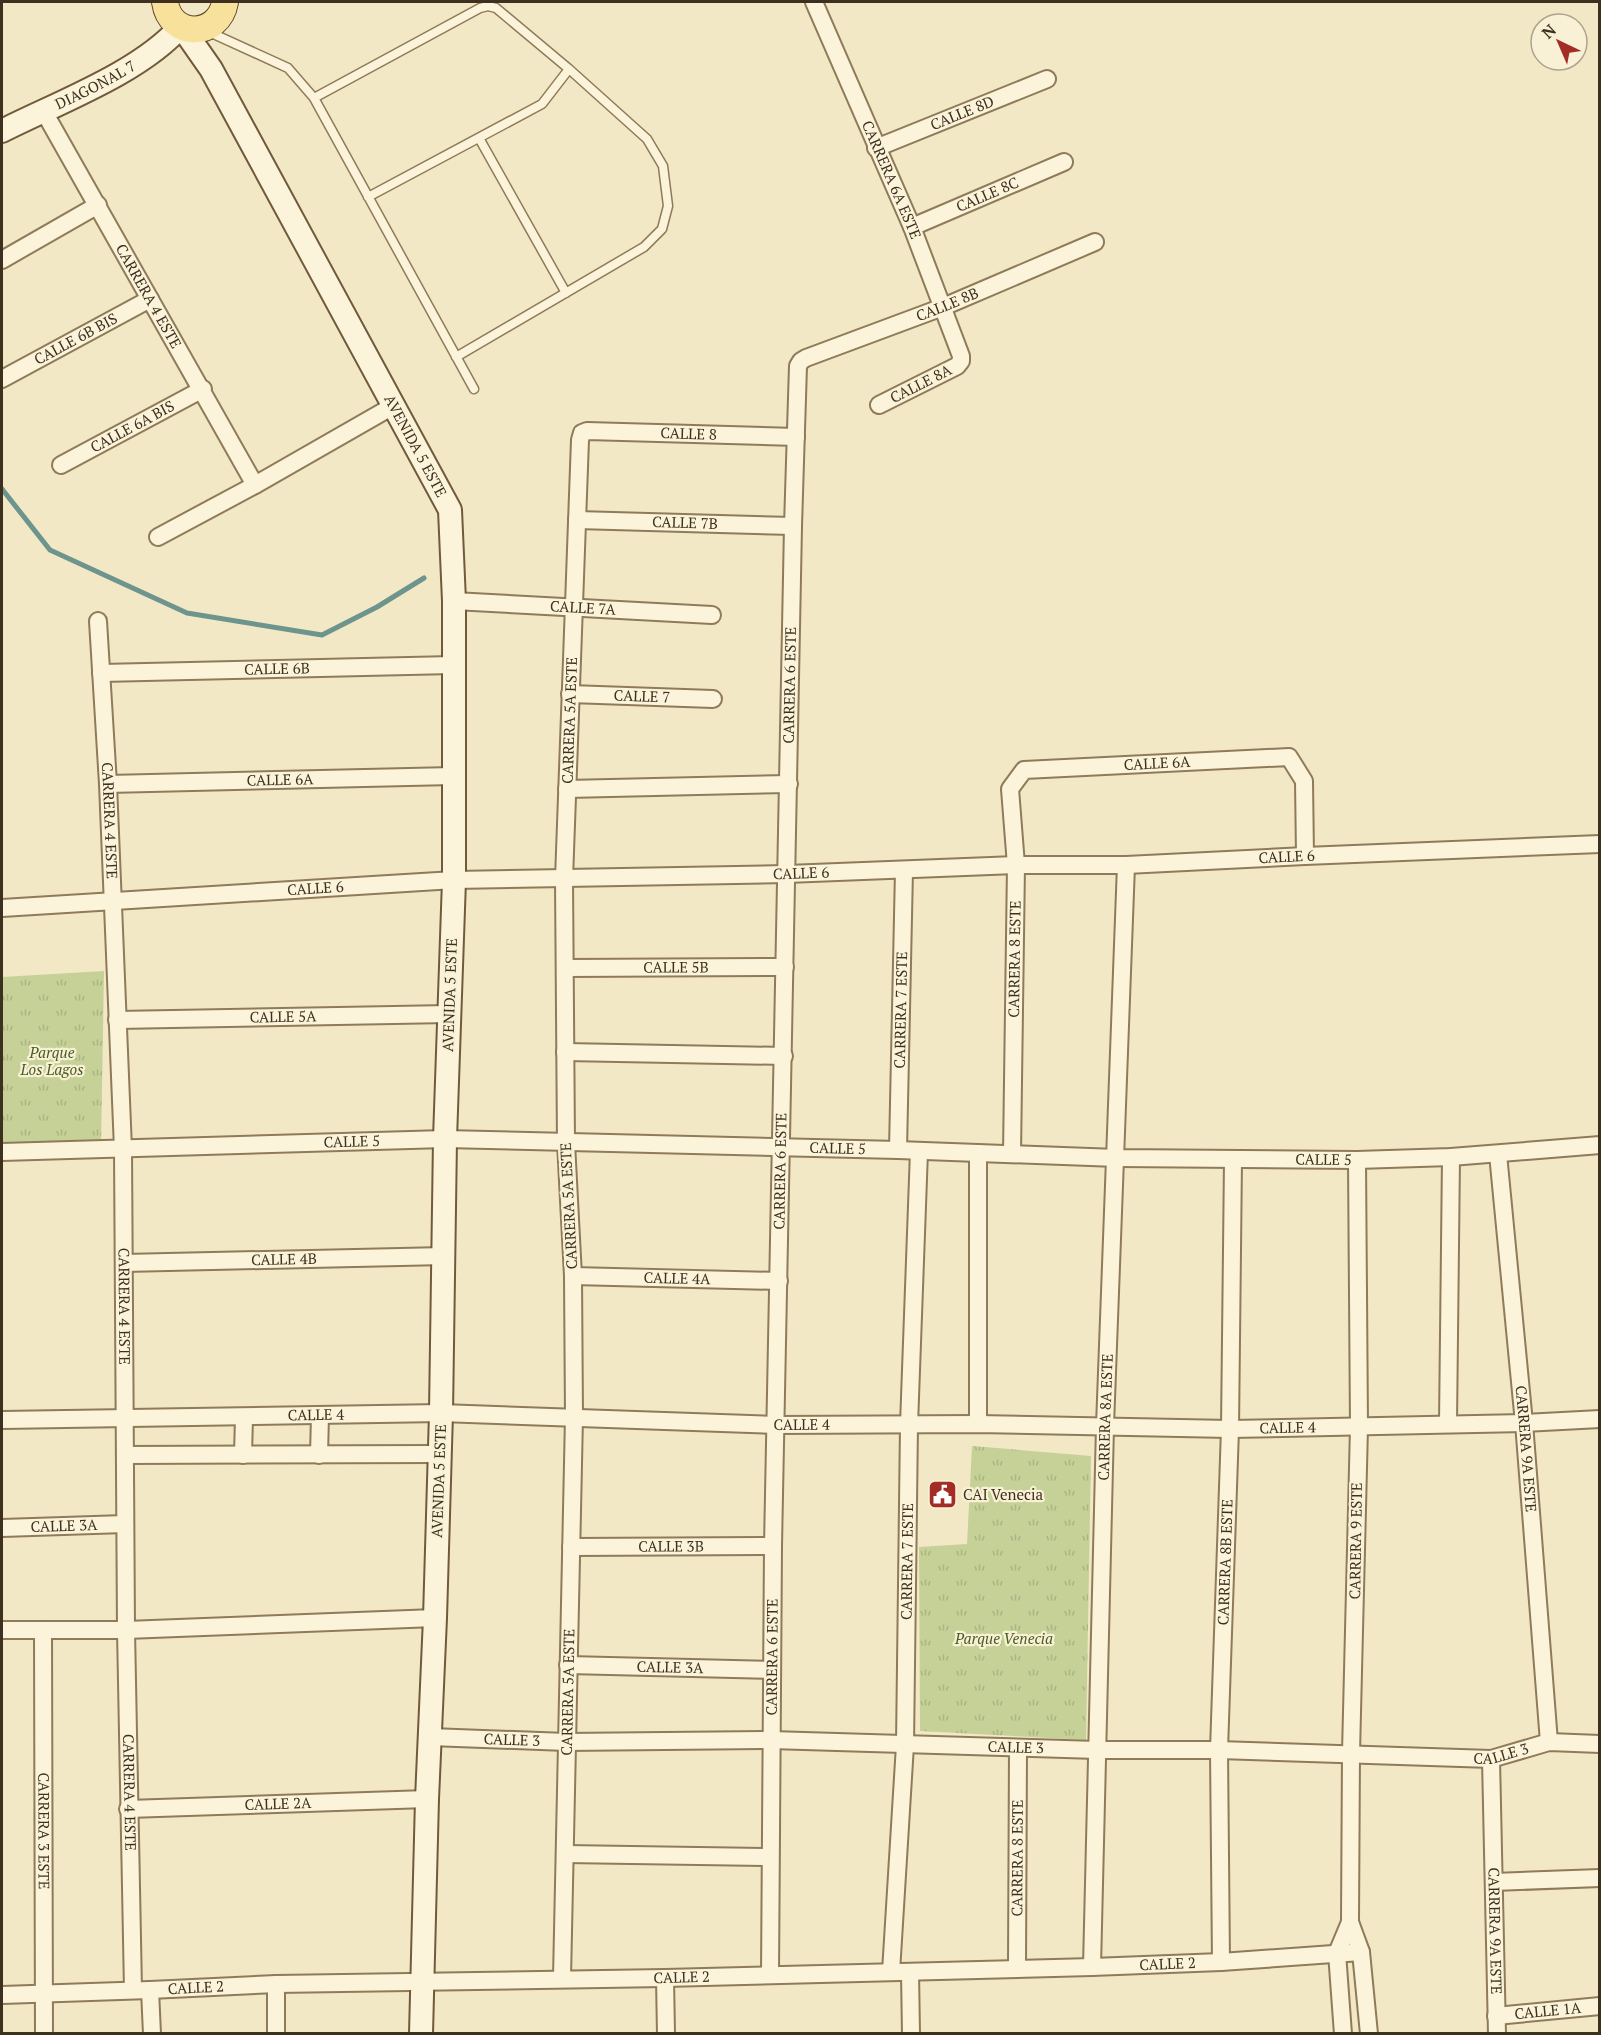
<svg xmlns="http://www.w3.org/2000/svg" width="1601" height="2035" font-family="'PT Serif',serif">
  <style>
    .grass { fill: url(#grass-tufts) }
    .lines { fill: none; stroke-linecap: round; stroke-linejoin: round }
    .stream { stroke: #6d948d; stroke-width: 5 }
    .lane-casing { stroke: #8f7a59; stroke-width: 11 }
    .street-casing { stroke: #8f7a59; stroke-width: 20 }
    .secondary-casing { stroke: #715a3c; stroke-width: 26 }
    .primary-casing { stroke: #5c472e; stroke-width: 28 }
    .lane { stroke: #fbf4da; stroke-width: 8 }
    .street { stroke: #fbf4da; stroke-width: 16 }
    .secondary { stroke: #fbf4da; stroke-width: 22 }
    .primary { stroke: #f7e19b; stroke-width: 26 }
    .labels { text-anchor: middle; stroke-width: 4.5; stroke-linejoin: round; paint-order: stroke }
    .street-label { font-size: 15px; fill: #3e301e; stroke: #f8f1d6 }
    .park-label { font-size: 15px; font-style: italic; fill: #495c23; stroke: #f8f1d6 }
    .poi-label { font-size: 15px; fill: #3e301e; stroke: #f8f1d6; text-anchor: start }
  </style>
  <defs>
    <pattern id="grass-tufts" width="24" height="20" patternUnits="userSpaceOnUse" patternTransform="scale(1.5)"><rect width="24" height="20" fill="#c6d198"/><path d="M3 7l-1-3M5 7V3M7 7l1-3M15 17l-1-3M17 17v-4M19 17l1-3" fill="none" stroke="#abb483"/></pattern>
  </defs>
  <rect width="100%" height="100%" fill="#f2e8c5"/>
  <path class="grass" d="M 104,971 L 101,1146 L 2,1148 L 2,977 Z
    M 972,1446 L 1091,1456 L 1086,1740 L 920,1731 L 919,1547 L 967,1544 Z"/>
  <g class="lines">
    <path class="stream" d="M 2,489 L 50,550 L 187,613 L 322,635 L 377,607 L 424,578"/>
    <defs>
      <path id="lane" d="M 207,31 L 288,68 L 314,98 L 474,389
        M 314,98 L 480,8 L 488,6 L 496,8 L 569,69 L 647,139 L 663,166 L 668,206 L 662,229 L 644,247 L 456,357
        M 479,138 L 566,293
        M 368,197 L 542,104 L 569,69"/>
      <g id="street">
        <path id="s1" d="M 814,2 L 912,227 L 961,356 L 961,361 L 957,366 L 879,405"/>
        <path id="s2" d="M 43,110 L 255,485"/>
        <path id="s3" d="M 876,148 L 1047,79"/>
        <path id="s4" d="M 912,227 L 1064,162"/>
        <path d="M 2,260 L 98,205"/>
        <path id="s5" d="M 2,379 L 150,299"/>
        <path id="s6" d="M 61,465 L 203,389"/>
        <path id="s7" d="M 577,520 L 793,526"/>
        <path d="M 158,537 L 255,485 L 393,406"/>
        <path id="s8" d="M 454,601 L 712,615"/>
        <path id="s9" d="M 98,621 L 108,784 L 123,1149 L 126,1630 L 133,1990"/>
        <path id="s10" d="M 101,673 L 453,665"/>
        <path id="s11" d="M 570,694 L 713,699"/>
        <path id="s12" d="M 108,784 L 453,776"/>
        <path d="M 567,789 L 789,784"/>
        <path id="s13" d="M 2,908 L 454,880 L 787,874 L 1016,865 L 1126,865 L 1305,856 L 1600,844"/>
        <path id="s14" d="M 566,968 L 785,967"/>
        <path id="s15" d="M 117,1020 L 449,1014"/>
        <path d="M 565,1052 L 784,1056"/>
        <path id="s16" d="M 898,1150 L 904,870"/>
        <path id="s17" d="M 2,1152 L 445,1139 L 898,1150 L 1117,1158 L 1357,1160 L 1451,1157 L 1600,1145"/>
        <path d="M 978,1153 L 978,1424"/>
        <path id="s18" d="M 1012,1154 L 1016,865 L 1010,789 L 1024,770 L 1289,757 L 1304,781 L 1305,856"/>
        <path id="s19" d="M 1498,1154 L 1524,1423 L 1549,1742"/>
        <path d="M 1357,1160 L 1359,1427 L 1351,1753 L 1350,1922 L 1361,1952 L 1369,2034"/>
        <path id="s20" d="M 124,1263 L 445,1256"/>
        <path id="s21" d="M 573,1276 L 779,1281"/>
        <path id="s22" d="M 2,1420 L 441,1413 L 777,1425 L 978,1424 L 1230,1429 L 1524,1423 L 1600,1419"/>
        <path d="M 1448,1424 L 1451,1157"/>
        <path d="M 125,1455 L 439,1454"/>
        <path d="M 243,1455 L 244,1417"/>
        <path d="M 319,1455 L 320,1415"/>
        <path id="s23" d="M 2,1528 L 125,1524"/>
        <path id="s24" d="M 571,1547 L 773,1546"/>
        <path d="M 2,1630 L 126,1630 L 435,1618"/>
        <path id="s25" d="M 43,1630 L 44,2034"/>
        <path id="s26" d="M 568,1665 L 772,1670"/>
        <path id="s27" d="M 430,1737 L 566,1742 L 771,1740 L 1097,1750 L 1219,1750 L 1491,1759 L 1549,1742 L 1600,1744"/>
        <path id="s28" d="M 1491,1759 L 1497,2034"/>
        <path id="s29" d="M 128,1809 L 427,1799"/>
        <path d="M 565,1854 L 770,1857"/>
        <path d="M 1494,1882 L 1600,1878"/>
        <path id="s30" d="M 1221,1962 L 1219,1750 L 1230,1429 L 1233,1160"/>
        <path id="s31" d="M 1092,1967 L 1105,1426 L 1126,865"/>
        <path id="s32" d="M 1017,1969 L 1018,1748"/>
        <path id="s33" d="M 891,1972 L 905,1745 L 909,1425 L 919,1151"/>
        <path d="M 910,1972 L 911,2034"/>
        <path id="s34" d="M 770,1975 L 773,1546 L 793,526 L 798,366 L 801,361 L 806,358 L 943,307 L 1095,242"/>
        <path id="s35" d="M 562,1978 L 574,1417 L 573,1276 L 566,1143 L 564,879 L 580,440 L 582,433 L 587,431 L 796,437"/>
        <path d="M 665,1978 L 666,2034"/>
        <path d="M 276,1984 L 276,2034"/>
        <path d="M 150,1990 L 152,2034"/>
        <path id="s36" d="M 2,1995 L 150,1990 L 276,1984 L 665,1978 L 1092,1967 L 1221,1962 L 1361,1952"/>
        <path id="s37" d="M 1496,2016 L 1600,2006"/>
        <path d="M 1343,2034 L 1337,1953 L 1350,1922"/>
      </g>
      <g id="secondary">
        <path id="s38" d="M 2,131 C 57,103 140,73 181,26 L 211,69 L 450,510 L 454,601 L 454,880 L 445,1139 L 441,1413 L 435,1618 L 427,1799 L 421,2034"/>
      </g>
      <path id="primary" d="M 165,2 C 170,39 219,38 225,2"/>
    </defs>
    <use href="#lane" class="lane-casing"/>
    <use href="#street" class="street-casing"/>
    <use href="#secondary" class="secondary-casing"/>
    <use href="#primary" class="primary-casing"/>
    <use href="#lane" class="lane"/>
    <use href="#street" class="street"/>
    <use href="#secondary" class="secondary"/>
    <use href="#primary" class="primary"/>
  </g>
  <defs>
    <symbol id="civic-square" viewBox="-11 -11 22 22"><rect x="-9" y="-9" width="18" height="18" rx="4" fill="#a32d24" stroke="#f8f1d6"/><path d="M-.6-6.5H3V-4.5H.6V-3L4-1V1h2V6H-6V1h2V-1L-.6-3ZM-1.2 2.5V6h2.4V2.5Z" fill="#fff"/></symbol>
  </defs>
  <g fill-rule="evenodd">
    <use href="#civic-square" x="926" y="1478" width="33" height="33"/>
  </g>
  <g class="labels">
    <g class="street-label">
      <text dy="5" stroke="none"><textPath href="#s38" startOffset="104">DIAGONAL 7</textPath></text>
      <text dy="5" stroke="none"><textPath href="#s3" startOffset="93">CALLE 8D</textPath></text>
      <text dy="5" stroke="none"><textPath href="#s1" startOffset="194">CARRERA 6A ESTE</textPath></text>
      <text dy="5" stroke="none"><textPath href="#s4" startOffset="82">CALLE 8C</textPath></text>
      <text dy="5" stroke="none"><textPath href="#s2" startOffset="214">CARRERA 4 ESTE</textPath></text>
      <text dy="5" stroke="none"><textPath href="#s34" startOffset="1772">CALLE 8B</textPath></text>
      <text dy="5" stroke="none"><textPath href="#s5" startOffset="84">CALLE 6B BIS</textPath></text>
      <text transform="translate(921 384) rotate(-27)" y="5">CALLE 8A</text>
      <text dy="5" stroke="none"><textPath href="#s6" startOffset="81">CALLE 6A BIS</textPath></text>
      <text dy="5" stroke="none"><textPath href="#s35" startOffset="1653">CALLE 8</textPath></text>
      <text dy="5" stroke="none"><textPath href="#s38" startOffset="690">AVENIDA 5 ESTE</textPath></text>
      <text dy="5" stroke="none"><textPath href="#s7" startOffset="108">CALLE 7B</textPath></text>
      <text dy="5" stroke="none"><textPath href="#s8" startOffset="129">CALLE 7A</textPath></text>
      <text dy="5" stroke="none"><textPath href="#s10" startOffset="176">CALLE 6B</textPath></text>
      <text dy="5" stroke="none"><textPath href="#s34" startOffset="1290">CARRERA 6 ESTE</textPath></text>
      <text dy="5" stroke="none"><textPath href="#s11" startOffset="72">CALLE 7</textPath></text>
      <text dy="5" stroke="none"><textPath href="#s35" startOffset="1258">CARRERA 5A ESTE</textPath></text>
      <text dy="5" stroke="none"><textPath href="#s18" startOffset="522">CALLE 6A</textPath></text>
      <text dy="5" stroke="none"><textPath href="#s12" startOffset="172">CALLE 6A</textPath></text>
      <text dy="5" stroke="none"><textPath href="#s9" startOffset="200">CARRERA 4 ESTE</textPath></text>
      <text dy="5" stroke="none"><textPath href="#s13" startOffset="1286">CALLE 6</textPath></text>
      <text dy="5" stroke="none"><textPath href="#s13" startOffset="800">CALLE 6</textPath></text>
      <text dy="5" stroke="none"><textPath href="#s13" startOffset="314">CALLE 6</textPath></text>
      <text dy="5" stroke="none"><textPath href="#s18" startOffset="195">CARRERA 8 ESTE</textPath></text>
      <text dy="5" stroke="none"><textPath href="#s14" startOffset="110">CALLE 5B</textPath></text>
      <text transform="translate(450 995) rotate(-88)" y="5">AVENIDA 5 ESTE</text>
      <text dy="5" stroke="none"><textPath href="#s16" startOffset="140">CARRERA 7 ESTE</textPath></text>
      <text dy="5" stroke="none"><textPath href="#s15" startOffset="166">CALLE 5A</textPath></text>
      <text dy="5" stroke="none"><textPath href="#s17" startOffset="350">CALLE 5</textPath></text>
      <text dy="5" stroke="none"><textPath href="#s17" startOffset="836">CALLE 5</textPath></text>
      <text dy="5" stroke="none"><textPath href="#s17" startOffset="1322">CALLE 5</textPath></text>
      <text dy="5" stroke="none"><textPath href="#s34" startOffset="804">CARRERA 6 ESTE</textPath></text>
      <text transform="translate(569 1206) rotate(-93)" y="5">CARRERA 5A ESTE</text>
      <text dy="5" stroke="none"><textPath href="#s20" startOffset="160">CALLE 4B</textPath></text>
      <text dy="5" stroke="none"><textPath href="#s21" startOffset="104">CALLE 4A</textPath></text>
      <text dy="5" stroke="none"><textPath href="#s9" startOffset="686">CARRERA 4 ESTE</textPath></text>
      <text dy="5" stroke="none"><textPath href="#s22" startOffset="314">CALLE 4</textPath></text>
      <text dy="5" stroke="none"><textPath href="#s31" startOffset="550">CARRERA 8A ESTE</textPath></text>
      <text dy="5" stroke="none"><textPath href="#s22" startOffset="800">CALLE 4</textPath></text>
      <text dy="5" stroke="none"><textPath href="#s22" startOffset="1286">CALLE 4</textPath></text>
      <text dy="5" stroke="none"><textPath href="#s19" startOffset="296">CARRERA 9A ESTE</textPath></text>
      <text transform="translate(439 1481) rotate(-88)" y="5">AVENIDA 5 ESTE</text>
      <text dy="5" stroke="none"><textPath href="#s23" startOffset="62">CALLE 3A</textPath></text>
      <text transform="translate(1356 1541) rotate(-89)" y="5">CARRERA 9 ESTE</text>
      <text dy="5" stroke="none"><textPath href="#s24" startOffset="100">CALLE 3B</textPath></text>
      <text dy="5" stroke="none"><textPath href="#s30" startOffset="400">CARRERA 8B ESTE</textPath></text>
      <text dy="5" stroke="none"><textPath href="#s33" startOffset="411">CARRERA 7 ESTE</textPath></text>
      <text dy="5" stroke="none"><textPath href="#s34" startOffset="318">CARRERA 6 ESTE</textPath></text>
      <text dy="5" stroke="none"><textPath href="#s26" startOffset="102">CALLE 3A</textPath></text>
      <text dy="5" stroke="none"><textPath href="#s35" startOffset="286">CARRERA 5A ESTE</textPath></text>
      <text dy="5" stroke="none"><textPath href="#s27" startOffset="82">CALLE 3</textPath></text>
      <text dy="5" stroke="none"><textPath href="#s27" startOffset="586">CALLE 3</textPath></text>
      <text dy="5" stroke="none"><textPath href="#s27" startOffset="1072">CALLE 3</textPath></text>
      <text dy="5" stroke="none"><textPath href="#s9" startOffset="1172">CARRERA 4 ESTE</textPath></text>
      <text dy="5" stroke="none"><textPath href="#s29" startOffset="150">CALLE 2A</textPath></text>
      <text dy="5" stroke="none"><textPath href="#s25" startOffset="201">CARRERA 3 ESTE</textPath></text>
      <text dy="5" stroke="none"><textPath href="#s32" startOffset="111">CARRERA 8 ESTE</textPath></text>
      <text dy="5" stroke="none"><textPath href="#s28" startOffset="172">CARRERA 9A ESTE</textPath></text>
      <text dy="5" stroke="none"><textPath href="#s36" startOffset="1166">CALLE 2</textPath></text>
      <text dy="5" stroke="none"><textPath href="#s36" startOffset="680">CALLE 2</textPath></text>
      <text dy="5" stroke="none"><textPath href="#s36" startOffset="194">CALLE 2</textPath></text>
      <text dy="5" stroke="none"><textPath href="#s37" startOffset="52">CALLE 1A</textPath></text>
    </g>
    <g class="park-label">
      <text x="52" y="1058">Parque<tspan x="52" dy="17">Los Lagos</tspan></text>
      <text x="1004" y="1644">Parque Venecia</text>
    </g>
    <g class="poi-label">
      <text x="963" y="1500">CAI Venecia</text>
    </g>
  </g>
  <rect width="1601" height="2035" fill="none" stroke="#3e301e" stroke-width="6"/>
  <g transform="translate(1559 42) rotate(316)"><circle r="28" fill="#f8f1d6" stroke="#aea48c" stroke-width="1.5"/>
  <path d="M0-4.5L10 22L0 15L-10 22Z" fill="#a32d24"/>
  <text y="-9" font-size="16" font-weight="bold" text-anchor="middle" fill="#3e301e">N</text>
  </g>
</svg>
